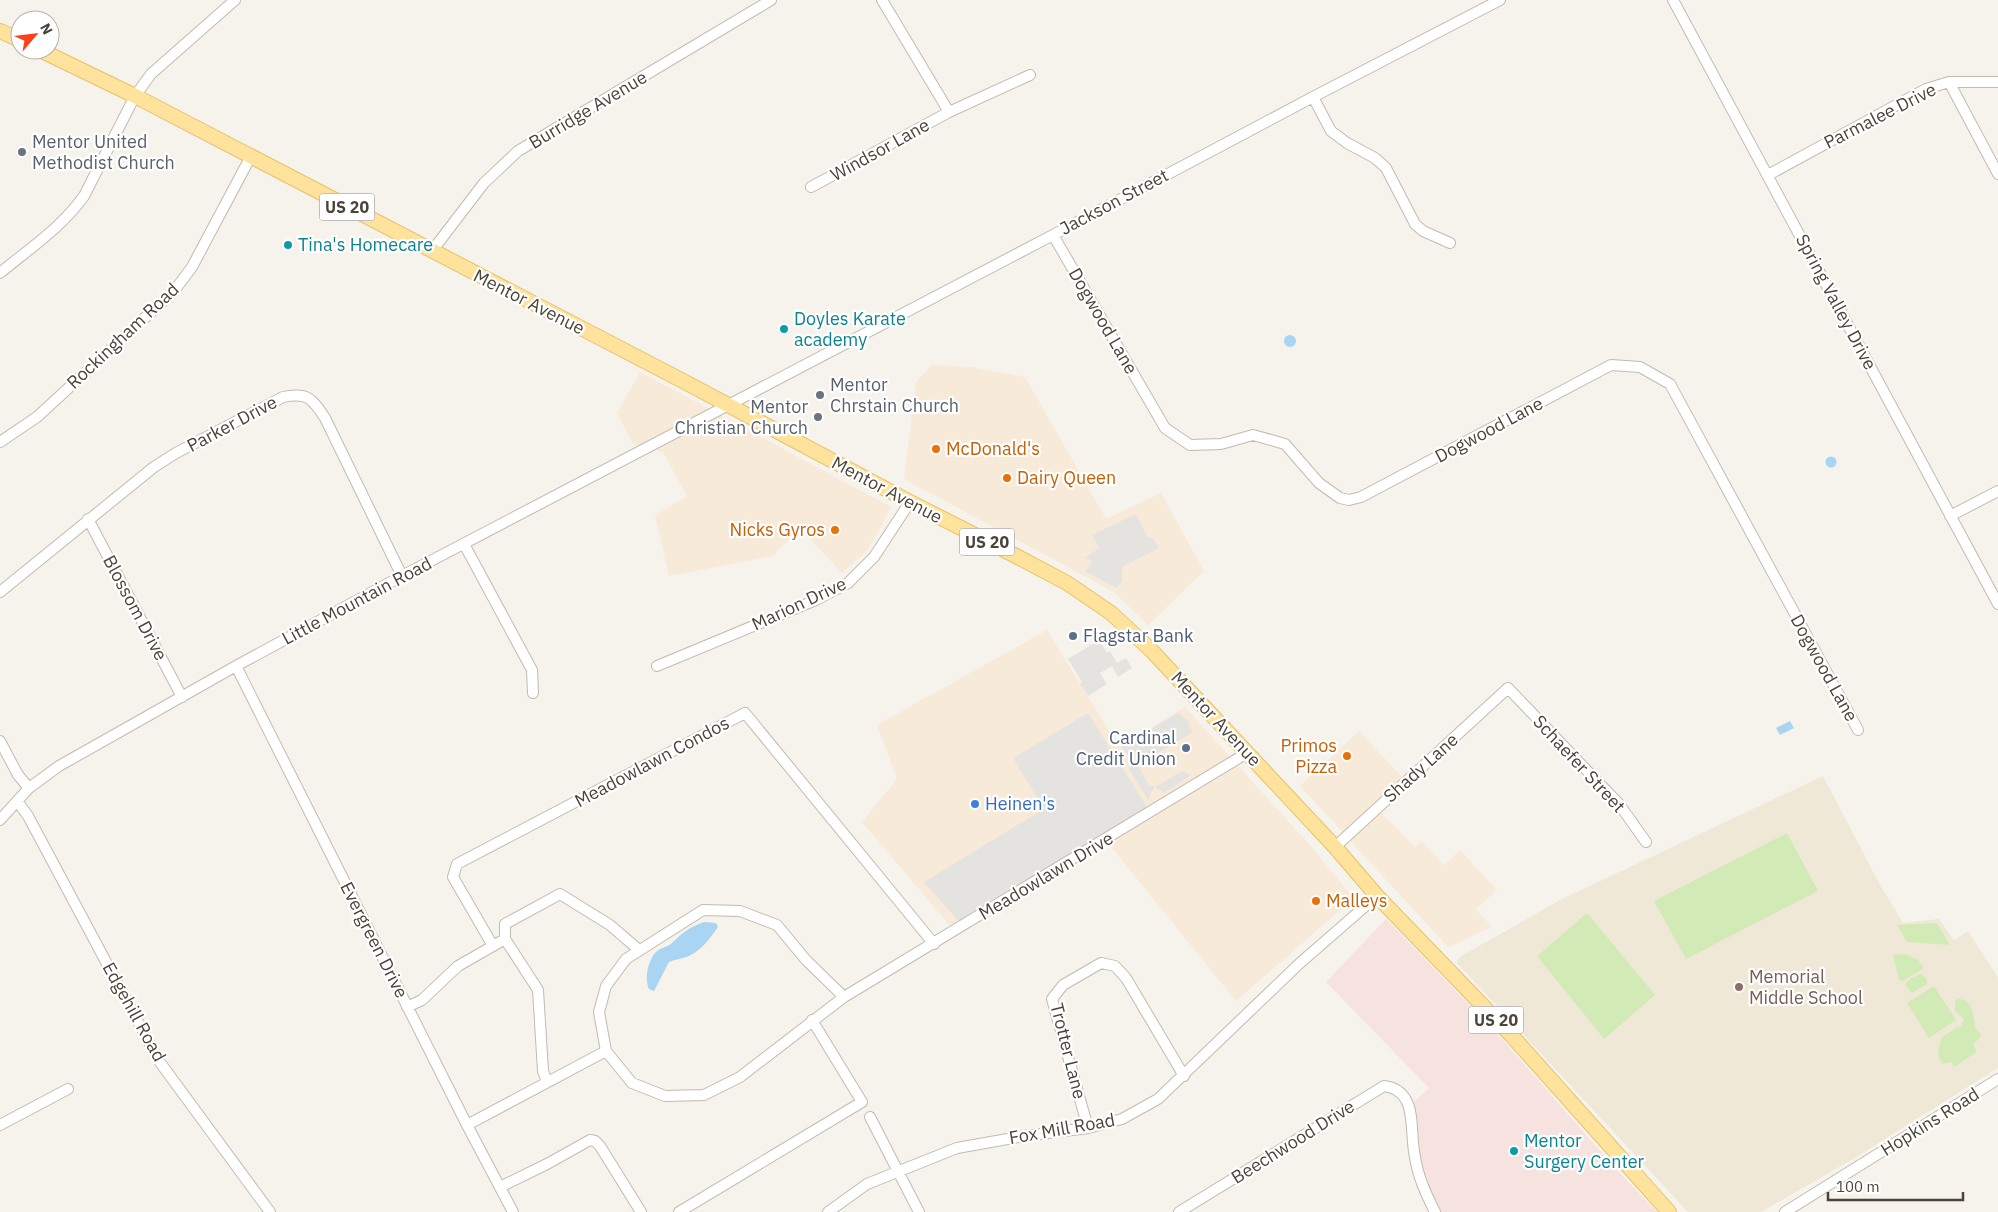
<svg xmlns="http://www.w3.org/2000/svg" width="1998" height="1212" font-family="'IBM Plex Sans',sans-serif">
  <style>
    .commercial { fill: #f7ead8 }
    .education { fill: #efe8d6 }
    .medical { fill: #f6e3e0 }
    .green { fill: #d2eab5 }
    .parking { fill: #e5e3e0 }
    .water { fill: #a9d4f2 }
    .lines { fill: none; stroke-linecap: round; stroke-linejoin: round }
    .minor-casing { stroke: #c2bbae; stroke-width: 12 }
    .major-casing { stroke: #e6c16a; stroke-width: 16 }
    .minor { stroke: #fff; stroke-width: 10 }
    .major { stroke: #ffe39c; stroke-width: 14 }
    .worship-dot { fill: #6b7280; stroke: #fff; stroke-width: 2 }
    .culture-dot { fill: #0f9aa8; stroke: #fff; stroke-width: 2 }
    .food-dot { fill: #e8710a; stroke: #fff; stroke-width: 2 }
    .service-dot { fill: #5c6f8a; stroke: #fff; stroke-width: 2 }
    .shop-dot { fill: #3f7fe0; stroke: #fff; stroke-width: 2 }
    .education-dot { fill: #8d6e63; stroke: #fff; stroke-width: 2 }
    .labels { text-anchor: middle; stroke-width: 4.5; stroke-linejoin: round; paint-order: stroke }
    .shield { fill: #fff; stroke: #817c74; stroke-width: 1 }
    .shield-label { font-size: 16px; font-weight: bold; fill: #4b4439 }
    .street-label { font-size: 18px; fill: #4b4439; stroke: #fff }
    .worship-label { font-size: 18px; fill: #5b616d; stroke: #fff; text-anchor: start }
    .culture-label { font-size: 18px; fill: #0d838f; stroke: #fff; text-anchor: start }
    .food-label { font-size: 18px; fill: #c56008; stroke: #fff; text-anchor: start }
    .service-label { font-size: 18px; fill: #4e5e75; stroke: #fff; text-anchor: start }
    .shop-label { font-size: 18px; fill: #366cbe; stroke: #fff; text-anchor: start }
    .education-label { font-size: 18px; fill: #785e54; stroke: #fff; text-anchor: start }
  </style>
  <rect width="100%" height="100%" fill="#f6f3ec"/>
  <path class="commercial" d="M 932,365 L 971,367 L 1025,377 L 1106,519 L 1161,493 L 1204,571 L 1148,625 L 1114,592 L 904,479 L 916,382 Z
    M 640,372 L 891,507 L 878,533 L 865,553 L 842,573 L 800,528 L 773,556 L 669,576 L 655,515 L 687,496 L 663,452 L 633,444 L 617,413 Z
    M 1047,630 L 1119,747 L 1185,707 L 1308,843 L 1354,898 L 1236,1001 L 1108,843 L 957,934 L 862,822 L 897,779 L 877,725 Z
    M 1359,731 L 1403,778 L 1374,805 L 1415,847 L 1422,841 L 1444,865 L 1460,850 L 1497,890 L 1476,909 L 1492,927 L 1448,947 L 1300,786 Z"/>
  <path class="education" d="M 1823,776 L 1879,883 L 1903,923 L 1939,919 L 1954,940 L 1968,931 L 1998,978 L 1998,1068 L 1853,1159 L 1761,1212 L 1688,1212 L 1457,963 L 1457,961 L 1458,958 L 1562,899 Z"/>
  <path class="medical" d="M 1386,919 L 1500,1037 L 1617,1170 L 1657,1212 L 1439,1212 L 1423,1174 L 1418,1151 L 1415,1127 L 1414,1102 L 1429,1088 L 1326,982 Z"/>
  <path class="green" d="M 1787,833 L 1818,891 L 1686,959 L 1654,901 Z
    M 1587,913 L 1655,995 L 1604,1039 L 1537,956 Z
    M 1937,923 L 1950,945 L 1907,942 L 1897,925 Z
    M 1905,954 L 1918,960 L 1924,968 L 1903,981 L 1899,980 L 1893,955 Z
    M 1921,974 L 1927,980 L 1927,984 L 1912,993 L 1905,985 L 1911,978 Z
    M 1934,986 L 1956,1020 L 1929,1038 L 1907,1003 Z
    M 1958,999 C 1974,999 1973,1018 1976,1030 L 1980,1033 L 1981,1036 L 1973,1045 L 1977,1052 L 1954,1067 L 1951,1062 L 1943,1064 C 1935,1055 1939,1048 1942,1037 L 1958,1027 L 1960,1028 L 1964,1019 L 1955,1011 L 1955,1001 Z"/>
  <path class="parking" d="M 1136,514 L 1148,538 L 1152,537 L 1159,548 L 1122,567 L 1122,581 L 1117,588 L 1086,572 L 1092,561 L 1085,558 L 1099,548 L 1092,535 Z
    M 1099,640 L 1107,653 L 1110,651 L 1117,663 L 1126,658 L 1132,668 L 1118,677 L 1112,666 L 1100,673 L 1107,684 L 1088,696 L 1080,684 L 1082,682 L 1068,659 Z
    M 1088,713 L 1150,812 L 963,926 L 924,882 L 1044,809 L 1013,758 Z
    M 1178,713 L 1190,722 L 1188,724 L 1193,732 L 1145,761 L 1140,751 L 1129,756 L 1121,747 Z
    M 1135,760 L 1149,785 L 1154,786 L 1148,800 L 1129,769 Z
    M 1182,771 L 1191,775 L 1164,793 L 1155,787 Z"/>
  <path class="water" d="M1284 341a6 6 0 1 1 12 0a6 6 0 1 1-12 0Z
    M1825.5 462a5.5 5.5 0 1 1 11 0a5.5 5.5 0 1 1-11 0Z
    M 1790,721 L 1794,728 L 1780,735 L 1776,728 Z
    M 704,922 L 716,923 L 718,927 C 710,938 702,950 689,956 C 682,959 676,959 669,962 L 654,991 L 649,989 C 644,979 648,960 656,952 C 660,948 667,947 671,944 C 684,932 686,929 704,922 Z"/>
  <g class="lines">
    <defs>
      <path id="minor" d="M 882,0 L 949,112
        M 1673,0 L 1998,604
        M 1949,82 L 1998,174
        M 1313,97 L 1331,131 L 1347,143 L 1375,158 L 1386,168 L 1415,224 L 1423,231 L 1450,243
        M 1768,175 L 1926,89 L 1949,82 L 1998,82
        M 811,187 L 949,112 L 1030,75
        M 1053,235 L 1165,428 L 1190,445 L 1221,444 L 1253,435 L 1285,444 L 1319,483 L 1340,498 L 1349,500 L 1361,497 L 1611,365 L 1640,367 L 1670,384 L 1858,730
        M 432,251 L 484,183 L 518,151 L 771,0
        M 0,273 C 29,249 62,227 84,196 L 135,96 L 151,74 L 235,0
        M 0,442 L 37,417 L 174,291 L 192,267 L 251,156
        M 1950,516 L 1998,491
        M 88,519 L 182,697
        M 464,544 L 532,670 L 533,693
        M 0,592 L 154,467 L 176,453 L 283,397 C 307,392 312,398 325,418 L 402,576
        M 236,666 L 467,1125 L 513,1212
        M 657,666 L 816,600 L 848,583 L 874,557 L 910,502
        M 0,741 L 18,775 L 29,788
        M 17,801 L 28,816 L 159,1061 L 270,1212
        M 0,820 L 29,788 L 59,766 L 236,666 L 402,576 L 1053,235 L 1313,97 L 1500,0
        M 1335,847 L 1508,688 L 1619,804 L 1646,842
        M 505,939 L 505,924 L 560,894 L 610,925 L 639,950
        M 844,997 L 806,960 L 777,925 L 740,911 L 703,910 L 626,959 L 606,986 L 599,1012 L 606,1051 L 632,1083 L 665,1096 L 704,1095 L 740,1077 L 844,997 L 1247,753
        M 407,1007 L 422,1000 L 458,966 L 493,946
        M 547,1082 L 543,1071 L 538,990 L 505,939 L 493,946 L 453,877 L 457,864 L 745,713 L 934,944
        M 870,1117 L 919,1212
        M 0,1125 L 68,1089
        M 467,1125 L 606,1051
        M 1088,1128 L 1052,999 L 1063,985 L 1101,963 L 1115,966 L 1126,978 L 1184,1076
        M 500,1187 L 547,1164 L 590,1140 L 595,1141 L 600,1146 L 641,1212
        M 679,1212 L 862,1102 L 812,1020
        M 828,1212 L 867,1184 L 957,1148 L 1024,1136 L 1088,1128 L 1122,1119 L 1158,1099 L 1300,963 L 1377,896
        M 1179,1212 L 1384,1086 C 1394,1087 1401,1091 1406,1100 C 1414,1113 1411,1141 1415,1157 C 1418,1177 1426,1194 1435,1212
        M 1785,1212 L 1998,1079"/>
      <path id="major" d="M 0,31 L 20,40
        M 40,50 L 135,96 L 683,381 L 910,502 L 1014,555 L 1067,583 L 1111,613 L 1152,651 L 1335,847 L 1377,896 L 1511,1035 L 1669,1212"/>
    </defs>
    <use href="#minor" class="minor-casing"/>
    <use href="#major" class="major-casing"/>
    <use href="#minor" class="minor"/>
    <use href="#major" class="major"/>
  </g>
  <g class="worship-dot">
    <circle cx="22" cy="152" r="5"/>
    <circle cx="820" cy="395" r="5"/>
    <circle cx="818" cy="417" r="5"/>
  </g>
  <g class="culture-dot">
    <circle cx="288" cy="245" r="5"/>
    <circle cx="784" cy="329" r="5"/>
    <circle cx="1514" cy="1151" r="5"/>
  </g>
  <g class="food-dot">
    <circle cx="936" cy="449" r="5"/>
    <circle cx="1007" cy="478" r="5"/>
    <circle cx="835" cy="530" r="5"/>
    <circle cx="1347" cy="756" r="5"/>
    <circle cx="1316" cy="901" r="5"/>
  </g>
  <g class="service-dot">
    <circle cx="1073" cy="636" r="5"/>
    <circle cx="1186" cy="748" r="5"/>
  </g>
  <circle class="shop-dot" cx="975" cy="804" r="5"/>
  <circle class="education-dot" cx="1739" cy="987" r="5"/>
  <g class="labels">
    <g class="shield">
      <rect x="319.5" y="193.5" width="55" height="27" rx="4"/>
      <rect x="959.5" y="528.5" width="55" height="27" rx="4"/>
      <rect x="1468.5" y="1006.5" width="55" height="27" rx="4"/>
    </g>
    <g class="shield-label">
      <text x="347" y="213">US 20</text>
      <text x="987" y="548">US 20</text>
      <text x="1496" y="1026">US 20</text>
    </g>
    <g class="street-label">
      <text transform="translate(588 110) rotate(-31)" y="6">Burridge Avenue</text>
      <text transform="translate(1880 116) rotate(-27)" y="6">Parmalee Drive</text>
      <text transform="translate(880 150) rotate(-29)" y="6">Windsor Lane</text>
      <text transform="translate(1114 202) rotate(-28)" y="6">Jackson Street</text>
      <text transform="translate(529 302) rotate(27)" y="6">Mentor Avenue</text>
      <text transform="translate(1836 302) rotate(62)" y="6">Spring Valley Drive</text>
      <text transform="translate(1103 321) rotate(60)" y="6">Dogwood Lane</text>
      <text transform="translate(123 336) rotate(-43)" y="6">Rockingham Road</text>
      <text transform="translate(232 424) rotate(-28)" y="6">Parker Drive</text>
      <text transform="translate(1489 430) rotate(-28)" y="6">Dogwood Lane</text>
      <text transform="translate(887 490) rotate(28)" y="6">Mentor Avenue</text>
      <text transform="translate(357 601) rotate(-28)" y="6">Little Mountain Road</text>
      <text transform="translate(799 604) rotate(-25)" y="6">Marion Drive</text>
      <text transform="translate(135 608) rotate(62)" y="6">Blossom Drive</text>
      <text transform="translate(1824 668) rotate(61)" y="6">Dogwood Lane</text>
      <text transform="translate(1216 719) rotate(47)" y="6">Mentor Avenue</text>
      <text transform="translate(652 762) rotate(-28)" y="6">Meadowlawn Condos</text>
      <text transform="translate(1579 764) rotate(47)" y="6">Schaefer Street</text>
      <text transform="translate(1421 768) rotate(-42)" y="6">Shady Lane</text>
      <text transform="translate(1046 876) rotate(-31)" y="6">Meadowlawn Drive</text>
      <text transform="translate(374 940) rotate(63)" y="6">Evergreen Drive</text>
      <text transform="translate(134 1012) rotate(61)" y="6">Edgehill Road</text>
      <text transform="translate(1068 1051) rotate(76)" y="6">Trotter Lane</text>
      <text transform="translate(1930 1122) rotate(-32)" y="6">Hopkins Road</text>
      <text transform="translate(1062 1129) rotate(-10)" y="6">Fox Mill Road</text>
      <text transform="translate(1293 1142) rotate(-32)" y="6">Beechwood Drive</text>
    </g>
    <g class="worship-label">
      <text x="32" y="148">Mentor United<tspan x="32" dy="21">Methodist Church</tspan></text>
      <text x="830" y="391">Mentor<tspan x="830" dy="21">Chrstain Church</tspan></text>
      <text x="808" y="413" text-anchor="end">Mentor<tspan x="808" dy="21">Christian Church</tspan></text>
    </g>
    <g class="culture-label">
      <text x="298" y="251">Tina's Homecare</text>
      <text x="794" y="325">Doyles Karate<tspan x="794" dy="21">academy</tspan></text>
      <text x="1524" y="1147">Mentor<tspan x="1524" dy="21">Surgery Center</tspan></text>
    </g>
    <g class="food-label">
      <text x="946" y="455">McDonald's</text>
      <text x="1017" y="484">Dairy Queen</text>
      <text x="825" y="536" text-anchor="end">Nicks Gyros</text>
      <text x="1337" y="752" text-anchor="end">Primos<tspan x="1337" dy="21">Pizza</tspan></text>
      <text x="1326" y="907">Malleys</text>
    </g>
    <g class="service-label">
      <text x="1083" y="642">Flagstar Bank</text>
      <text x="1176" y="744" text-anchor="end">Cardinal<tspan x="1176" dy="21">Credit Union</tspan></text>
    </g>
    <g class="shop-label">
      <text x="985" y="810">Heinen's</text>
    </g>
    <g class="education-label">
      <text x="1749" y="983">Memorial<tspan x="1749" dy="21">Middle School</tspan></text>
    </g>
  </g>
  <g transform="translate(35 35) rotate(62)"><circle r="24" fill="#ffffff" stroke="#b7b4b0"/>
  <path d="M0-4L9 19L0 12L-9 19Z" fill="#fc3f1d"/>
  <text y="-8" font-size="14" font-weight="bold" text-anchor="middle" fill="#4b4439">N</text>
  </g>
  <path d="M1828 1192v8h135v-8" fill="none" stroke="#4b4439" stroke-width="2.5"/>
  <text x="1836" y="1192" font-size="15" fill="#4b4439" stroke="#ffffff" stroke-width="4" paint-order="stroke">100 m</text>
</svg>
